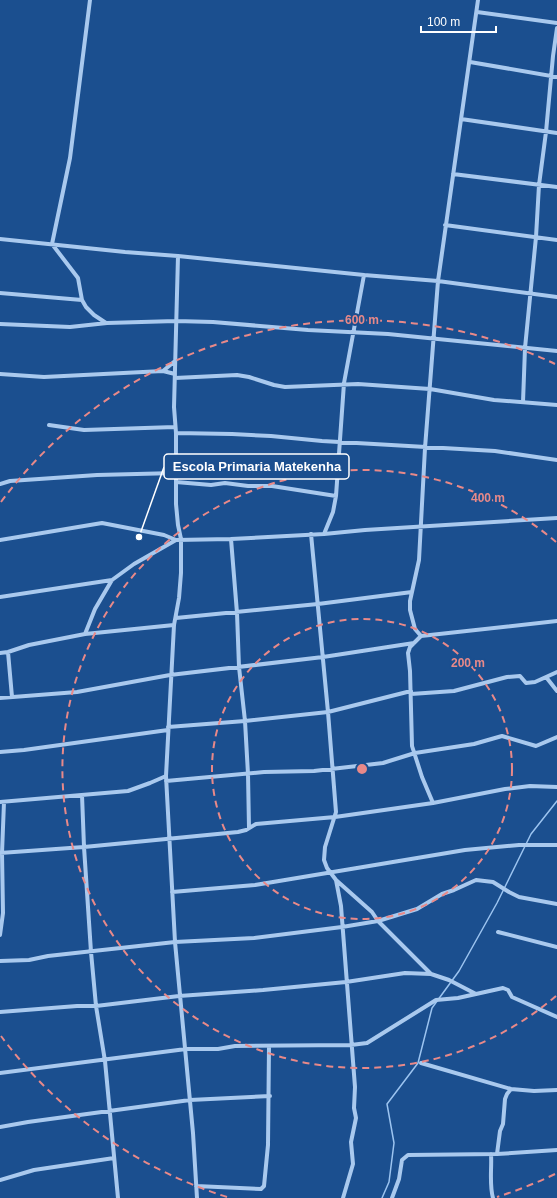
<svg xmlns="http://www.w3.org/2000/svg" width="557" height="1198" font-family="Arial,sans-serif">
  <style>
    .lines { fill: none; stroke-linecap: round; stroke-linejoin: round }
    .stream { stroke: #9cc4f0; stroke-width: 1.5 }
    .street { stroke: #a9c9ee; stroke-width: 4 }
    .ring { fill: none; stroke: #e88989; stroke-width: 2; stroke-dasharray: 7 5 }
    .centre { fill: #e88989; stroke: #1b4f8f; stroke-width: 2 }
    .ring-label { font-size: 12px; text-anchor: middle; font-weight: bold; fill: #e88989; stroke: #1b4f8f; stroke-width: 4; stroke-linejoin: round; paint-order: stroke }
    .leader { fill: none; stroke: #fff; stroke-width: 1.5 }
    .callout-dot { fill: #fff; stroke: #1b4f8f; stroke-width: 1.5 }
    .callout { fill: #1b4f8f; stroke: #fff; stroke-width: 1.5 }
    .callout-label { font-size: 13px; text-anchor: middle; font-weight: bold; fill: #fff }
  </style>
  <rect width="100%" height="100%" fill="#1b4f8f"/>
  <g class="lines">
    <path class="stream" d="M 382,1198 L 389,1182 L 394,1143 L 387,1104 L 418,1063 L 432,1008 L 459,971 L 497,903 L 531,834 L 557,801"/>
    <path class="street" d="M 90,0 L 70,158 L 52,244 L 78,278 L 82,300 L 86,307 L 94,315 L 106,323
      M 477,12 L 557,23
      M 470,62 L 557,77
      M 461,119 L 557,133
      M 453,174 L 557,187
      M 445,225 L 557,240
      M 0,239 L 125,252 L 178,256 L 364,275 L 438,281 L 557,297
      M 178,256 L 174,407 L 176,433 L 176,504 L 178,525 L 181,539 L 181,573 L 179,598 L 174,625 L 166,776 L 175,942 L 193,1133 L 197,1198
      M 0,293 L 82,300
      M 0,324 L 70,327 L 107,323 L 176,321 L 213,322 L 308,330 L 388,334 L 557,351
      M 163,371 L 175,361
      M 0,374 L 44,377 L 163,371 L 175,374
      M 175,378 L 237,375 L 249,377 L 274,385 L 285,387 L 358,384 L 430,389 L 494,400 L 557,405
      M 523,402 L 525,348 L 536,237 L 539,185 L 546,132 L 553,56 L 557,28
      M 49,425 L 84,430 L 175,427
      M 176,433 L 232,434 L 271,436 L 322,441 L 495,451 L 557,460
      M 176,482 L 211,485 L 225,483 L 248,486 L 272,486 L 336,496
      M 0,484 L 10,481 L 97,475 L 176,473
      M 311,534 L 328,712 L 336,812 L 325,847 L 324,860 L 327,868 L 336,880 L 341,906 L 355,1087 L 354,1108 L 356,1118 L 351,1142 L 353,1164 L 343,1198
      M 324,534 L 333,512 L 336,496 L 344,383 L 364,275
      M 231,539 L 237,613 L 239,667 L 245,721 L 248,774 L 249,828
      M 0,540 L 102,523 L 164,535 L 176,540
      M 0,597 L 112,580
      M 176,618 L 318,604 L 412,592
      M 85,634 L 95,609 L 112,580 L 134,564 L 176,540 L 231,539 L 324,534 L 365,530 L 557,518
      M 421,636 L 415,629 L 410,610 L 410,601 L 419,560 L 425,448 L 438,281 L 478,0
      M 8,652 L 12,697
      M 0,653 L 8,652 L 29,645 L 85,634 L 174,625
      M 546,677 L 557,691
      M 411,694 L 454,691 L 507,677 L 520,676 L 526,683 L 535,682 L 557,672
      M 0,698 L 77,692 L 170,675 L 323,657 L 414,643
      M 168,727 L 245,721 L 328,712 L 411,691
      M 0,752 L 24,750 L 168,730
      M 166,781 L 264,772 L 314,771 L 383,763 L 415,753 L 474,744 L 502,736 L 536,746 L 557,737
      M 82,795 L 84,847 L 91,952 L 96,1006 L 105,1061 L 118,1198
      M 0,802 L 128,791 L 150,783 L 166,776
      M 433,803 L 422,777 L 412,746 L 410,671 L 408,653 L 410,647 L 421,636 L 557,621
      M 0,853 L 84,847 L 238,832 L 246,830 L 256,824 L 335,817 L 433,803 L 505,789 L 530,786 L 557,787
      M 336,880 L 372,912 L 378,921 L 417,909 L 442,894 L 454,890 L 476,880 L 493,882 L 509,892 L 519,897 L 557,904
      M 172,892 L 255,885 L 465,850 L 519,845 L 557,845
      M 498,932 L 557,947
      M 0,935 L 3,913 L 2,853 L 4,802
      M 0,961 L 29,960 L 48,956 L 175,942 L 254,938 L 342,927 L 378,921 L 431,974
      M 0,1012 L 77,1006 L 96,1006 L 179,996 L 263,990 L 346,982 L 405,973 L 431,974 L 449,980 L 476,994
      M 421,1063 L 511,1089 L 534,1091 L 557,1090
      M 0,1073 L 186,1049 L 218,1049 L 235,1046 L 351,1045 L 367,1043 L 436,1000 L 458,998 L 503,988 L 508,990 L 512,997 L 557,1017
      M 0,1127 L 28,1122 L 190,1100 L 270,1096
      M 491,1154 C 492,1168 489,1184 493,1198
      M 497,1154 L 500,1131 L 503,1124 L 505,1099 L 507,1094 L 511,1089
      M 0,1180 L 34,1170 L 114,1158
      M 196,1186 L 261,1189 L 264,1186 L 268,1145 L 269,1046
      M 392,1198 L 399,1179 L 402,1160 L 408,1155 L 497,1154 L 557,1150"/>
  </g>
  <g class="ring">
    <circle cx="362" cy="769" r="150"/>
    <path d="M556 996A299 299 0 1 1 556 542"/>
    <path d="M555 1174A449 449 0 0 1 497 1197M227 1197A449 449 0 0 1 1 1036M1 502A449 449 0 0 1 555 364"/>
  </g>
  <circle cx="362" cy="769" r="6" class="centre"/>
  <g class="ring-label">
    <text x="362" y="324">600 m</text>
    <text x="488" y="502">400 m</text>
    <text x="468" y="667">200 m</text>
  </g>
  <path class="leader" d="M139 537L164 467"/>
  <circle class="callout-dot" cx="139" cy="537" r="4"/>
  <rect class="callout" x="164" y="454" width="185" height="25" rx="4"/>
  <g class="callout-label">
    <text x="257" y="471">Escola Primaria Matekenha</text>
  </g>
  <path d="M421 26v6h75v-6" fill="none" stroke="#ffffff" stroke-width="2"/>
  <text x="427" y="26" font-size="12" fill="#ffffff" stroke="#1b4f8f" stroke-width="3" paint-order="stroke">100 m</text>
</svg>
